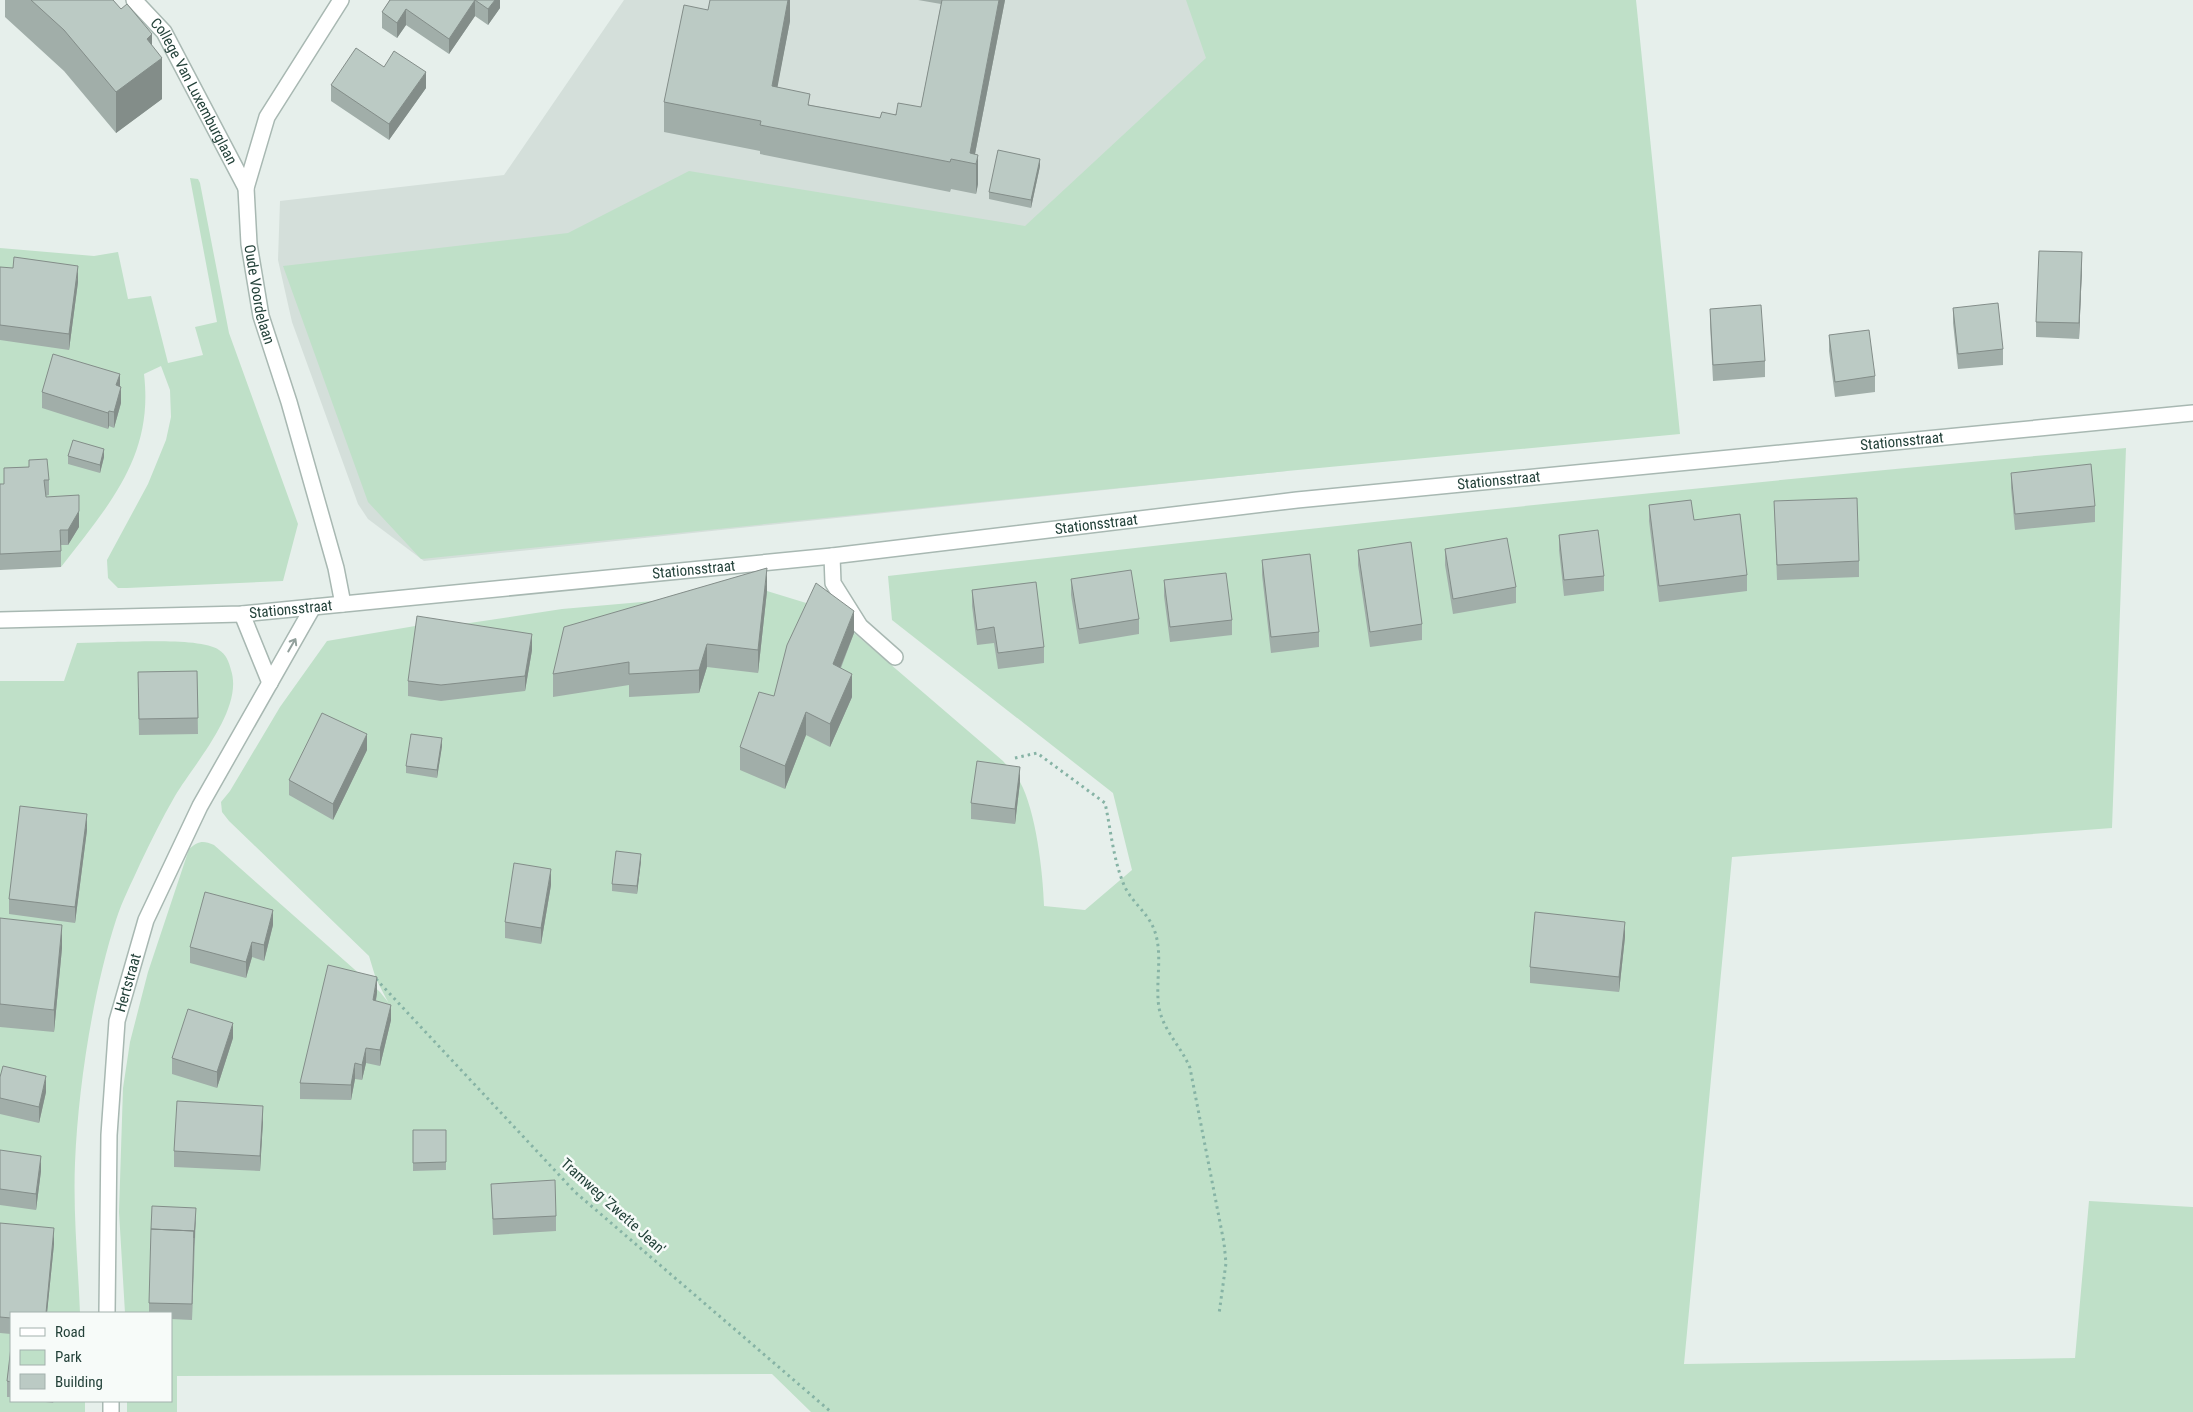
<svg xmlns="http://www.w3.org/2000/svg" width="2193" height="1412" font-family="'Roboto Condensed',sans-serif">
  <style>
    .built { fill: #d4dfda }
    .green { fill: #bfe0c8 }
    .lines { fill: none; stroke-linecap: round; stroke-linejoin: round }
    .minor-casing { stroke: #a8b8b2; stroke-width: 18 }
    .path { stroke: #86b3a5; stroke-width: 3; stroke-dasharray: 2.5 4; stroke-linecap: butt }
    .minor { stroke: #fff; stroke-width: 15 }
    .wall { fill: #a1aea9 }
    .shaded-wall { fill: #838d89 }
    .building { fill: #bbcac4; stroke: #838d89 }
    .oneway { stroke: #92a09c }
    .labels { text-anchor: middle; stroke-width: 5; stroke-linejoin: round; paint-order: stroke }
    .street-label { font-size: 15px; fill: #24423a; stroke: #f7fbf9 }
  </style>
  <rect width="100%" height="100%" fill="#e6efeb"/>
  <path class="built" d="M 624,0 L 1243,0 L 1287,471 L 424,561 L 368,519 L 358,504 L 292,322 L 278,260 L 280,201 L 504,175 Z"/>
  <path class="green" d="M 1186,0 L 1636,0 L 1680,434 L 1287,471 L 421,559 L 368,502 L 283,266 L 568,233 L 689,171 L 1025,226 L 1206,58 Z
    M 190,178 L 198,179 L 200,183 L 229,333 L 298,524 L 283,581 L 127,588 L 118,588 L 108,578 L 107,560 L 148,484 L 166,440 L 171,417 L 170,390 L 161,366 L 144,374 C 154,457 108,506 61,567 L 0,569 L 0,248 L 94,256 L 118,252 L 128,299 L 151,296 L 168,363 L 203,355 L 195,327 L 217,322 Z
    M 2126,448 L 2112,828 L 1732,857 L 1684,1364 L 2075,1358 L 2089,1201 L 2193,1207 L 2193,1412 L 811,1412 L 772,1374 L 177,1376 L 177,1412 L 127,1412 L 127,1401 L 171,1401 L 171,1313 L 125,1313 L 119,1212 L 123,1088 L 130,1042 L 148,972 L 189,849 C 198,841 203,840 214,845 L 380,992 L 388,1002 L 376,979 L 369,956 L 229,821 L 222,812 L 221,802 L 230,791 L 280,707 L 327,641 L 421,625 L 463,624 L 562,609 L 767,591 L 816,606 L 854,633 L 1003,761 C 1008,767 1015,774 1020,782 C 1036,811 1043,873 1044,906 L 1085,910 L 1132,870 L 1113,793 L 892,620 L 888,576 C 1301,529 1713,484 2126,448 Z
    M 114,642 C 137,642 202,638 219,650 C 226,654 229,662 231,670 C 244,709 194,764 175,796 C 162,818 151,841 140,864 C 132,882 122,901 116,920 C 93,991 78,1088 75,1163 C 73,1213 78,1263 80,1313 L 11,1313 L 11,1401 L 85,1401 L 85,1412 L 0,1412 L 0,681 L 64,681 L 77,643 Z"/>
  <g class="lines">
    <defs>
      <g id="minor">
        <path id="s1" d="M 134,0 L 164,32 L 246,188"/>
        <path id="s2" d="M 341,0 L 267,117 L 246,188 L 249,244 L 261,316 L 289,402 L 336,568 L 343,604"/>
        <path d="M 832,556 L 833,583 L 860,626 L 895,657"/>
        <path d="M 242,614 L 270,683"/>
        <path id="s3" d="M 0,620 L 242,614 L 313,607 L 832,556 L 1297,500 L 2193,413"/>
        <path id="s4" d="M 107,1313 L 109,1135 L 117,1021 L 146,920 L 200,806 L 313,607"/>
        <path d="M 111,1401 L 111,1412"/>
      </g>
    </defs>
    <use href="#minor" class="minor-casing"/>
    <path class="path" d="M 1015,758 L 1037,753 L 1105,803 C 1111,830 1113,859 1124,885 C 1131,902 1149,913 1155,932 C 1163,956 1155,983 1159,1008 C 1164,1032 1181,1046 1190,1068 L 1224,1243 L 1226,1263 L 1219,1314
      M 376,979 L 575,1192 L 831,1412"/>
    <use href="#minor" class="minor"/>
  </g>
  <path class="wall" d="M 5,0 L 113,0 L 152,46 L 162,99 L 116,133 L 64,71 L 5,17 Z
    M 389,0 L 500,0 L 500,8 L 488,25 L 475,16 L 449,54 L 406,25 L 397,38 L 382,28 L 382,12 L 389,1 Z
    M 790,0 L 790,21 L 777,87 L 810,105 L 880,118 L 921,107 L 941,4 L 918,0 L 1005,0 L 975,154 L 978,184 L 976,194 L 951,189 L 950,192 L 760,154 L 760,151 L 664,132 L 664,102 L 708,10 Z
    M 384,67 L 426,88 L 389,140 L 331,101 L 331,85 Z
    M 1040,166 L 1031,208 L 989,199 L 989,192 Z
    M 0,267 L 78,282 L 69,350 L 0,340 Z
    M 2082,268 L 2079,339 L 2036,337 L 2036,322 Z
    M 1953,308 L 2003,349 L 2003,365 L 1958,369 L 1953,323 Z
    M 1710,309 L 1765,361 L 1765,377 L 1713,381 L 1710,324 Z
    M 1829,335 L 1875,376 L 1875,392 L 1835,397 L 1829,351 Z
    M 120,387 L 121,403 L 114,428 L 109,426 L 108,429 L 42,408 L 42,392 Z
    M 68,456 L 104,457 L 100,473 L 68,464 Z
    M 29,460 L 49,480 L 49,495 L 45,496 L 46,497 L 79,527 L 68,545 L 61,545 L 61,567 L 0,570 L 0,484 L 4,484 L 4,468 L 29,467 Z
    M 2011,473 L 2095,506 L 2095,522 L 2015,530 L 2011,488 Z
    M 1774,501 L 1859,561 L 1859,577 L 1777,580 Z
    M 1649,505 L 1694,520 L 1747,575 L 1747,591 L 1659,602 L 1649,521 Z
    M 1559,535 L 1604,576 L 1604,591 L 1564,596 L 1559,550 Z
    M 1445,549 L 1516,587 L 1516,603 L 1453,614 L 1445,565 Z
    M 1358,550 L 1422,624 L 1422,640 L 1370,647 L 1358,565 Z
    M 1262,560 L 1319,632 L 1319,647 L 1271,653 L 1262,575 Z
    M 1071,579 L 1139,619 L 1139,634 L 1079,644 L 1071,595 Z
    M 1164,580 L 1232,620 L 1232,635 L 1170,642 L 1164,596 Z
    M 972,590 L 1044,647 L 1044,663 L 998,669 L 994,643 L 977,645 L 972,606 Z
    M 767,591 L 758,673 L 707,667 L 699,693 L 629,697 L 629,685 L 553,697 L 553,674 Z
    M 854,633 L 841,668 L 852,697 L 830,747 L 806,735 L 785,789 L 740,770 L 740,747 L 774,696 Z
    M 532,650 L 525,691 L 441,701 L 408,696 L 408,681 Z
    M 197,671 L 198,734 L 139,735 L 138,688 Z
    M 442,746 L 437,778 L 406,773 L 406,766 Z
    M 367,750 L 333,820 L 289,795 L 289,780 Z
    M 1020,782 L 1015,824 L 971,819 L 971,803 Z
    M 87,830 L 75,923 L 9,914 L 9,899 Z
    M 641,861 L 637,894 L 612,891 L 612,884 Z
    M 551,885 L 541,944 L 505,938 L 505,922 Z
    M 0,918 L 62,948 L 54,1032 L 0,1027 Z
    M 273,925 L 264,961 L 252,957 L 246,978 L 190,963 L 190,947 Z
    M 1625,937 L 1619,992 L 1530,983 L 1530,967 Z
    M 377,993 L 376,1001 L 391,1020 L 380,1066 L 366,1063 L 362,1080 L 355,1079 L 351,1100 L 300,1099 L 300,1083 Z
    M 233,1038 L 217,1088 L 172,1074 L 172,1058 Z
    M 0,1077 L 46,1092 L 39,1123 L 0,1114 Z
    M 263,1121 L 260,1171 L 174,1167 L 174,1151 Z
    M 413,1130 L 446,1130 L 446,1170 L 413,1171 Z
    M 0,1150 L 41,1171 L 36,1210 L 0,1205 Z
    M 491,1184 L 556,1216 L 556,1231 L 493,1235 Z
    M 196,1215 L 192,1320 L 171,1319 L 171,1313 L 149,1313 L 149,1303 Z
    M 0,1223 L 54,1244 L 47,1313 L 11,1313 L 11,1334 L 0,1333 Z
    M 11,1347 L 11,1397 L 7,1397 L 7,1381 Z
    M 38,1401 L 54,1401 L 53,1403 Z"/>
  <path class="shaded-wall" d="M 475,0 L 475,16 L 449,54 L 449,39 Z
    M 495,0 L 500,0 L 500,8 L 488,25 L 488,9 Z
    M 788,0 L 790,0 L 790,21 L 772,116 L 772,86 Z
    M 999,0 L 1005,0 L 973,164 L 970,153 Z
    M 406,9 L 406,25 L 397,38 L 397,23 Z
    M 152,34 L 152,65 L 162,58 L 162,99 L 116,133 L 116,92 L 147,39 Z
    M 426,72 L 426,88 L 389,140 L 389,124 Z
    M 978,155 L 978,184 L 976,194 L 976,164 Z
    M 1040,159 L 1040,166 L 1031,208 L 1031,200 Z
    M 2082,252 L 2082,268 L 2079,339 L 2079,323 Z
    M 78,266 L 78,282 L 69,350 L 69,334 Z
    M 120,374 L 120,389 L 116,385 Z
    M 121,387 L 121,403 L 114,428 L 114,412 Z
    M 109,411 L 109,426 L 108,429 L 108,413 Z
    M 104,449 L 104,457 L 100,473 L 100,465 Z
    M 79,511 L 79,527 L 68,545 L 68,530 Z
    M 767,568 L 767,591 L 758,673 L 758,650 Z
    M 854,611 L 854,633 L 833,686 L 833,664 Z
    M 532,634 L 532,650 L 525,691 L 525,676 Z
    M 707,644 L 707,667 L 699,693 L 699,670 Z
    M 852,674 L 852,697 L 830,747 L 830,724 Z
    M 806,712 L 806,735 L 785,789 L 785,766 Z
    M 367,734 L 367,750 L 333,820 L 333,804 Z
    M 442,738 L 442,746 L 437,778 L 437,770 Z
    M 1020,767 L 1020,782 L 1015,824 L 1015,809 Z
    M 87,814 L 87,830 L 75,923 L 75,907 Z
    M 641,854 L 641,861 L 637,894 L 637,886 Z
    M 551,869 L 551,885 L 541,944 L 541,928 Z
    M 273,910 L 273,925 L 264,961 L 264,945 Z
    M 1625,922 L 1625,937 L 1619,992 L 1619,977 Z
    M 62,925 L 62,948 L 54,1032 L 54,1010 Z
    M 252,942 L 252,957 L 246,978 L 246,962 Z
    M 377,977 L 377,993 L 373,1015 L 373,1000 Z
    M 391,1005 L 391,1020 L 380,1066 L 380,1050 Z
    M 233,1023 L 233,1038 L 217,1088 L 217,1072 Z
    M 366,1048 L 366,1063 L 362,1080 L 362,1065 Z
    M 355,1063 L 355,1079 L 351,1100 L 351,1085 Z
    M 46,1076 L 46,1092 L 39,1123 L 39,1107 Z
    M 263,1106 L 263,1121 L 260,1171 L 260,1156 Z
    M 41,1156 L 41,1171 L 36,1210 L 36,1194 Z
    M 196,1215 L 194,1246 L 192,1320 L 194,1231 Z
    M 54,1228 L 54,1244 L 47,1313 L 46,1313 Z"/>
  <path class="building" d="M 31,0 L 113,0 L 121,9 L 127,4 L 152,34 L 147,39 L 162,58 L 116,92 L 64,30 Z
    M 390,0 L 495,0 L 488,9 L 475,0 L 449,39 L 406,9 L 397,23 L 382,12 Z
    M 710,0 L 788,0 L 772,86 L 810,94 L 808,105 L 880,118 L 882,112 L 896,115 L 898,103 L 921,107 L 942,0 L 999,0 L 970,153 L 978,155 L 976,164 L 951,159 L 950,162 L 760,125 L 761,121 L 664,102 L 684,5 L 708,10 Z
    M 356,48 L 384,67 L 394,51 L 426,72 L 389,124 L 331,85 Z
    M 998,150 L 1040,159 L 1031,200 L 989,192 Z
    M 2039,251 L 2082,252 L 2079,323 L 2036,322 Z
    M 14,257 L 78,266 L 69,334 L 0,325 L 0,267 L 13,268 Z
    M 1998,303 L 2003,349 L 1958,354 L 1953,308 Z
    M 1761,305 L 1765,361 L 1713,365 L 1710,309 Z
    M 1869,330 L 1875,376 L 1835,382 L 1829,335 Z
    M 53,354 L 120,374 L 116,385 L 121,387 L 114,412 L 109,411 L 108,413 L 42,392 Z
    M 73,440 L 104,449 L 100,465 L 68,456 Z
    M 47,459 L 49,480 L 44,480 L 46,497 L 79,495 L 79,511 L 68,530 L 60,530 L 61,551 L 0,554 L 0,484 L 4,484 L 4,468 L 29,467 L 29,460 Z
    M 2091,464 L 2095,506 L 2015,514 L 2011,473 Z
    M 1857,498 L 1859,561 L 1777,565 L 1774,501 Z
    M 1691,500 L 1694,520 L 1740,514 L 1747,575 L 1659,586 L 1649,505 Z
    M 1598,530 L 1604,576 L 1564,580 L 1559,535 Z
    M 1507,538 L 1516,587 L 1453,599 L 1445,549 Z
    M 1411,542 L 1422,624 L 1370,632 L 1358,550 Z
    M 1310,554 L 1319,632 L 1271,637 L 1262,560 Z
    M 767,568 L 758,650 L 707,644 L 699,670 L 629,674 L 629,662 L 553,674 L 564,627 Z
    M 1131,570 L 1139,619 L 1079,629 L 1071,579 Z
    M 1226,573 L 1232,620 L 1170,627 L 1164,580 Z
    M 1036,582 L 1044,647 L 998,653 L 994,627 L 977,630 L 972,590 Z
    M 816,583 L 854,611 L 833,664 L 852,674 L 830,724 L 806,712 L 785,766 L 740,747 L 759,692 L 774,696 L 787,645 Z
    M 417,616 L 532,634 L 525,676 L 441,685 L 408,681 Z
    M 197,671 L 198,718 L 139,719 L 138,672 Z
    M 322,713 L 367,734 L 333,804 L 289,780 Z
    M 411,734 L 442,738 L 437,770 L 406,766 Z
    M 977,761 L 1020,767 L 1015,809 L 971,803 Z
    M 20,806 L 87,814 L 75,907 L 9,899 Z
    M 616,851 L 641,854 L 637,886 L 612,884 Z
    M 514,863 L 551,869 L 541,928 L 505,922 Z
    M 205,892 L 273,910 L 264,945 L 252,942 L 246,962 L 190,947 Z
    M 1535,912 L 1625,922 L 1619,977 L 1530,967 Z
    M 0,918 L 62,925 L 54,1010 L 0,1004 Z
    M 328,965 L 377,977 L 373,1000 L 391,1005 L 380,1050 L 366,1048 L 362,1065 L 355,1063 L 351,1085 L 300,1083 Z
    M 188,1009 L 233,1023 L 217,1072 L 172,1058 Z
    M 3,1066 L 46,1076 L 39,1107 L 0,1098 L 0,1077 Z
    M 177,1101 L 263,1106 L 260,1156 L 174,1151 Z
    M 413,1130 L 446,1130 L 446,1162 L 413,1163 Z
    M 0,1150 L 41,1156 L 36,1194 L 0,1189 Z
    M 555,1180 L 556,1216 L 493,1219 L 491,1184 Z
    M 152,1206 L 196,1208 L 194,1238 L 194,1231 L 151,1229 Z
    M 0,1223 L 54,1228 L 46,1313 L 11,1313 L 11,1318 L 0,1317 Z
    M 151,1229 L 194,1231 L 192,1304 L 149,1303 Z
    M 11,1347 L 11,1382 L 7,1381 Z"/>
  <defs><path id="oneway-shaft" d="M-6 0H5M1.5-3L5.5 0L1.5 3" fill="none" stroke-width="1.6" stroke-linecap="round" stroke-linejoin="round" transform="scale(1.25)"/></defs>
  <use class="oneway" href="#oneway-shaft" transform="translate(292 645) rotate(-60)"/>
  <g class="labels">
    <g class="street-label">
      <text dy="5" stroke="none"><textPath href="#s1" startOffset="110">College Van Luxemburglaan</textPath></text>
      <text dy="5" stroke="none"><textPath href="#s2" startOffset="320">Oude Voordelaan</textPath></text>
      <text dy="5" stroke="none"><textPath href="#s3" startOffset="1911">Stationsstraat</textPath></text>
      <text dy="5" stroke="none"><textPath href="#s3" startOffset="1506">Stationsstraat</textPath></text>
      <text dy="5" stroke="none"><textPath href="#s3" startOffset="1101">Stationsstraat</textPath></text>
      <text dy="5" stroke="none"><textPath href="#s3" startOffset="696">Stationsstraat</textPath></text>
      <text dy="5" stroke="none"><textPath href="#s3" startOffset="291">Stationsstraat</textPath></text>
      <text dy="5" stroke="none"><textPath href="#s4" startOffset="332">Hertstraat</textPath></text>
      <text transform="translate(613 1206) rotate(42)" y="5">Tramweg 'Zwette Jean'</text>
    </g>
  </g>
  <rect x="10" y="1312" width="162" height="90" fill="#f7fbf9" stroke="#a3b1ad"/>
  <rect x="20" y="1328" width="25" height="8" fill="#ffffff" stroke="#a3b1ad"/>
  <text x="55" y="1337" font-size="15" fill="#24423a">Road</text>
  <rect x="20" y="1350" width="25" height="15" fill="#bfe0c8" stroke="#a3b1ad"/>
  <text x="55" y="1362" font-size="15" fill="#24423a">Park</text>
  <rect x="20" y="1374" width="25" height="15" fill="#bbcac4" stroke="#a3b1ad"/>
  <text x="55" y="1387" font-size="15" fill="#24423a">Building</text>
</svg>
